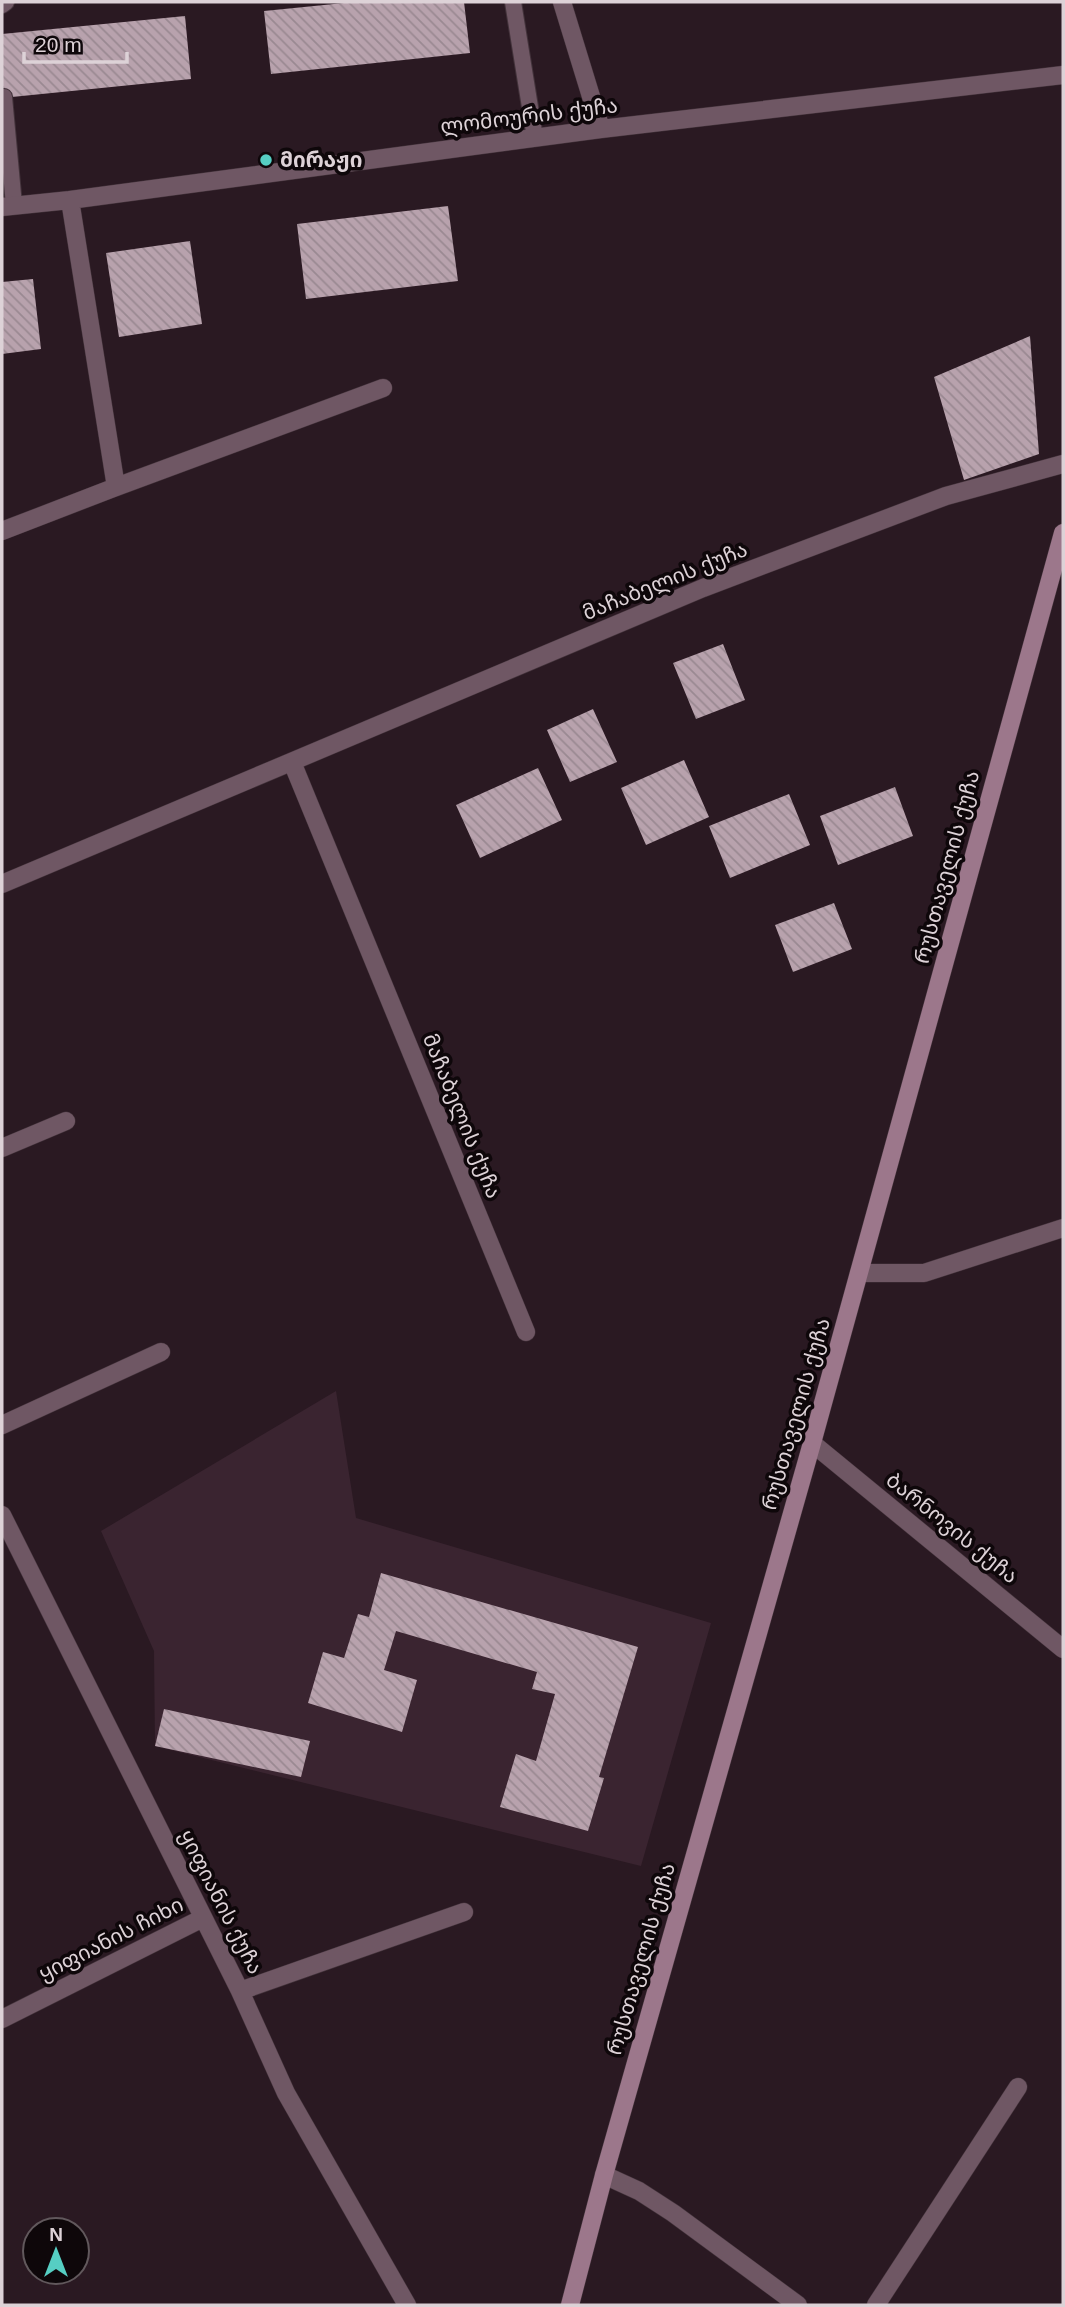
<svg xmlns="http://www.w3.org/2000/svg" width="1065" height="2307" font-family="Helvetica,'Noto Sans Georgian',sans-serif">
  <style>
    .built { fill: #3a2430 }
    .building { fill: url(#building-back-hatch) }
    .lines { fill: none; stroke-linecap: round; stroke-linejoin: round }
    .service-casing { stroke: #43333b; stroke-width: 18 }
    .minor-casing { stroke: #43333b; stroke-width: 19 }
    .secondary-casing { stroke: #43333b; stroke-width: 19 }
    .service { stroke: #6f5764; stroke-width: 16 }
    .minor { stroke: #6f5764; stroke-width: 18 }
    .secondary { stroke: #9c778b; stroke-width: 18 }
    .poi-dot { fill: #56cec3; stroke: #0e070a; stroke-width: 2.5 }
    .labels { text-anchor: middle; stroke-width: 7; stroke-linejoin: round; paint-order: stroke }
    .street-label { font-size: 21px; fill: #ddd2d7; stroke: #0e070a }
    .poi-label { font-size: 21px; font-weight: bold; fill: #ddd2d7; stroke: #0e070a; text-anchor: start }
  </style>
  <defs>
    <pattern id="building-back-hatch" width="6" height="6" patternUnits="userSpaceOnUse" patternTransform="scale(1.75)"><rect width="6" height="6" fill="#b8a2ad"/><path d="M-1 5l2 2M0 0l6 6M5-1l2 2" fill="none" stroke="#9a8992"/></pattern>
  </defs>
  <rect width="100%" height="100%" fill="#2a1922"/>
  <path class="built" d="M 336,1391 L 356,1518 L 711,1623 L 641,1866 L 155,1746 L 154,1651 L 101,1531 Z"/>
  <path class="building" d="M 354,2 L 464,2 L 470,53 L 271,74 L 264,11 Z
    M 185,16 L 191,79 L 2,98 L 2,34 Z
    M 448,206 L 458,281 L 306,299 L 297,224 Z
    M 190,241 L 202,324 L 119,337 L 106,253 Z
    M 33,279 L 41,349 L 2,354 L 2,282 Z
    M 1030,336 L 1039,454 L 964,480 L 934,377 Z
    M 723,644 L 745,700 L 696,719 L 673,663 Z
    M 593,709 L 617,762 L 570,782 L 547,730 Z
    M 684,760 L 709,817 L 646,845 L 621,788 Z
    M 538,768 L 562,820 L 480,858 L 456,805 Z
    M 895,787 L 913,836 L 838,865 L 820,816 Z
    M 789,794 L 810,845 L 730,878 L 709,826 Z
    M 834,903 L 852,949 L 793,972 L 775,925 Z
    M 381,1573 L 638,1647 L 599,1777 L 604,1778 L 588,1831 L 500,1807 L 516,1754 L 536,1761 L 555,1694 L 532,1689 L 537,1672 L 396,1631 L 384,1670 L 417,1680 L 402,1732 L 308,1703 L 323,1652 L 344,1658 L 358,1614 L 369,1617 Z
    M 164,1709 L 310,1741 L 301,1777 L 155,1746 Z"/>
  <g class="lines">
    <defs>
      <path id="service" d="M 513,2 L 535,138
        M 2,5 L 6,2
        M 4,97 L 14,205"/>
      <path id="minor" d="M 562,2 L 601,129
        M 2,207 L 70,200 L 601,129 L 1063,75
        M 116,487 L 383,388
        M 2,531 L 116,487 L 70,200
        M 292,762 L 526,1332
        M 2,884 L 703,588 L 946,496 L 1063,464
        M 2,1148 L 66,1121
        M 859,1273 L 924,1273 L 1063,1228
        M 2,1425 L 161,1352
        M 812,1443 L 1063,1649
        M 2,1515 L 240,1991 L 286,2093 L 407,2305
        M 240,1991 L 464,1912
        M 2,2019 L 203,1918
        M 604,2175 L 639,2191 L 673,2213 L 798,2305
        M 876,2305 L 1018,2087"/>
      <path id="secondary" d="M 570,2305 L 604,2175 L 812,1443 L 1063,533"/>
    </defs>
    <use href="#service" class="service-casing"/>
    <use href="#minor" class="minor-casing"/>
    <use href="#secondary" class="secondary-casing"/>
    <use href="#service" class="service"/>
    <use href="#minor" class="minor"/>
    <use href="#secondary" class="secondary"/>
  </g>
  <circle class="poi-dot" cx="266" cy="160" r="7"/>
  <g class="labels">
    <g class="street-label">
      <text transform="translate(529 116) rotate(-7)" y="7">ლომოურის ქუჩა</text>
      <text transform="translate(665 581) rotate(-22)" y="7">მაჩაბელის ქუჩა</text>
      <text transform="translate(947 867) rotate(-75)" y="7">რუსთაველის ქუჩა</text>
      <text transform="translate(462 1116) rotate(68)" y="7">მაჩაბელის ქუჩა</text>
      <text transform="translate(796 1414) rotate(-74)" y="7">რუსთაველის ქუჩა</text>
      <text transform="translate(952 1528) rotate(39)" y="7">ბარნოვის ქუჩა</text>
      <text transform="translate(221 1902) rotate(63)" y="7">ყიფიანის ქუჩა</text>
      <text transform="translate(111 1939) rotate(-27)" y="7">ყიფიანის ჩიხი</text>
      <text transform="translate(641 1959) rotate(-74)" y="7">რუსთაველის ქუჩა</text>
    </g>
    <g class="poi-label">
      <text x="280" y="167">მირაჟი</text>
    </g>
  </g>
  <rect width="1065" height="2307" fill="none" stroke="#ddd2d7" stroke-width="7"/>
  <g transform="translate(56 2251)"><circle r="33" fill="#0e070a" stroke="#61585c" stroke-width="2"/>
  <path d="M0-5L12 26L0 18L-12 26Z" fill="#56cec3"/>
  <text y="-10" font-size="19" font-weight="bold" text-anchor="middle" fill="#ddd2d7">N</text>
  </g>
  <path d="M24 52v10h103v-10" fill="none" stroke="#ddd2d7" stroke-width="3.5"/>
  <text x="35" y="52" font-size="21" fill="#ddd2d7" stroke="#0e070a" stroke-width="5" paint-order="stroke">20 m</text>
</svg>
